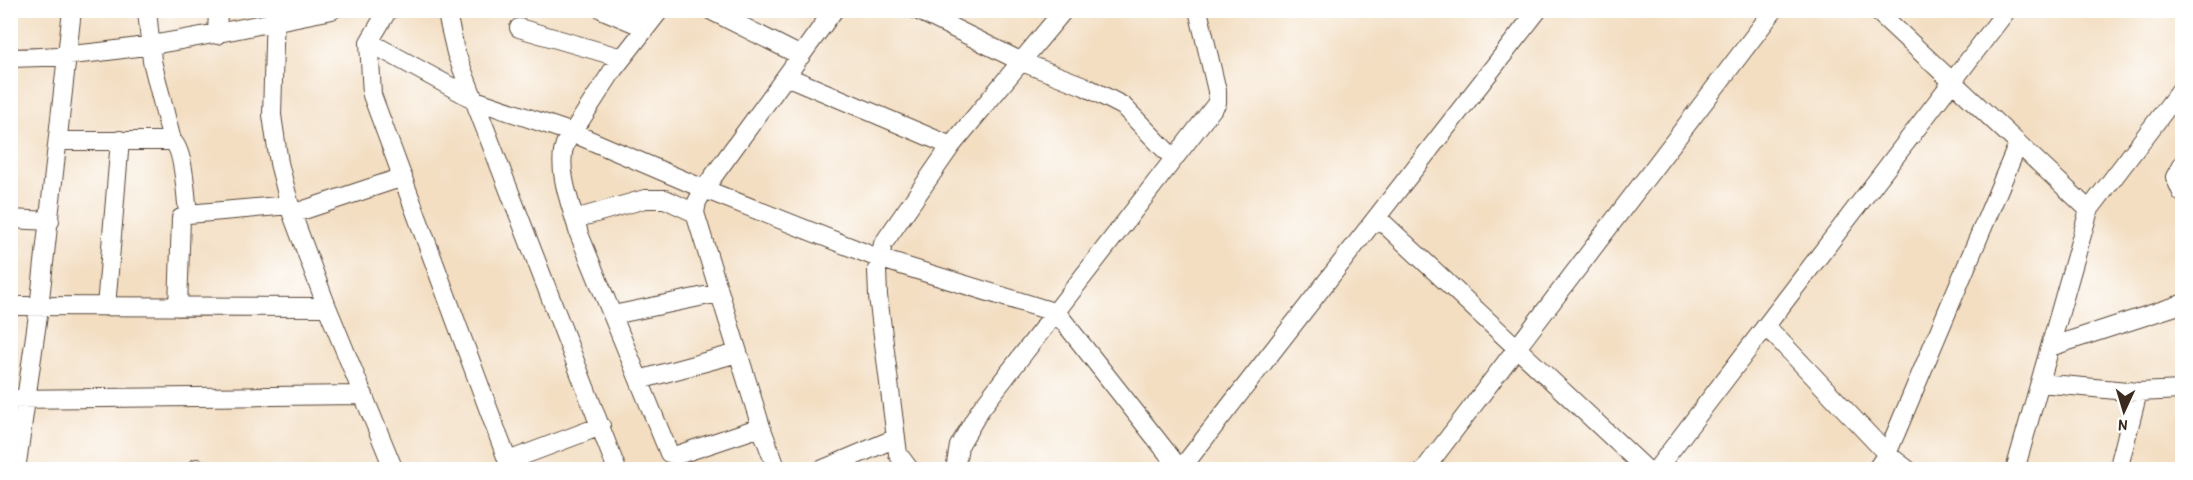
<svg xmlns="http://www.w3.org/2000/svg" width="2193" height="480" font-family="'Patrick Hand',sans-serif">
  <style>
    .lines { fill: none; stroke-linecap: round; stroke-linejoin: round }
    .minor-casing { stroke: #574537; stroke-width: 20 }
    .minor { stroke: #fff; stroke-width: 18 }
  </style>
  <rect width="100%" height="100%" fill="#fff"/>
  <filter id="ink" filterUnits="userSpaceOnUse"><feTurbulence type="fractalNoise" baseFrequency=".0167" numOctaves="2"/><feDisplacementMap in="SourceGraphic" scale="12" xChannelSelector="R" yChannelSelector="G"/><feConvolveMatrix kernelMatrix="1 2 1 2 8 2 1 2 1" color-interpolation-filters="sRGB"/></filter>
  <filter id="wash" filterUnits="userSpaceOnUse"><feTurbulence type="fractalNoise" baseFrequency=".008" numOctaves="4" result="noise"/><feDisplacementMap in="SourceGraphic" scale="24" xChannelSelector="R" yChannelSelector="G"/><feGaussianBlur stdDeviation="1.35" result="paint"/><feColorMatrix in="noise" values="0 0 0 0 0 0 0 0 0 0 0 0 0 0 0 0 0 1.4 0 .05"/><feComposite in="paint" operator="in"/></filter>
  <g filter="url(#wash)">
    <rect width="100%" height="100%" fill="#f3dec2"/>
  </g>
  <g filter="url(#ink)">
    <g class="lines">
      <defs>
        <path id="minor" d="M 147,10 L 152,61 L 172,141 C 184,149 186,197 188,214
          M 275,10 L 272,115 L 279,163 L 292,214 L 327,307 L 394,470
          M 388,10 L 369,42 L 372,95 L 511,470
          M 446,10 L 456,53 L 617,470
          M 603,10 L 646,28
          M 660,10 L 613,70 L 565,144 C 556,171 572,207 579,234 L 669,453 L 677,455 L 761,427
          M 710,10 L 801,56
          M 917,10 L 1022,62 L 1084,86 L 1123,106 L 1174,159
          M 1876,10 L 2089,210
          M 519,28 L 622,58
          M 217,35 L 218,10
          M 369,42 L 475,100 L 573,133 L 704,189 L 878,258 L 1057,313 L 1180,469
          M 10,58 C 119,57 226,31 332,10
          M 786,76 L 951,146
          M 60,141 L 172,141
          M 2182,164 L 2175,177 L 2182,193
          M 292,214 L 403,177
          M 1377,217 L 1647,470
          M 10,219 L 50,221
          M 575,219 L 645,199 L 665,199 L 695,213
          M 10,306 L 327,307
          M 106,307 L 120,140
          M 178,307 L 181,218 L 188,214 L 290,205
          M 613,315 L 719,293
          M 1766,326 L 1887,454 L 1908,470
          M 2050,347 L 2182,304
          M 639,380 L 738,353
          M 2040,383 L 2138,392 L 2182,390
          M 10,399 L 364,395
          M 508,461 L 601,426
          M 197,468 L 203,470
          M 16,470 L 39,308 L 72,10
          M 777,470 L 761,427 L 695,213 L 697,202 L 704,189 L 834,10
          M 821,470 L 896,438
          M 910,470 L 898,454 L 896,438 L 878,296 L 877,270 L 883,244 L 951,146 L 1064,10
          M 955,470 L 959,446 L 980,410 L 1217,103 L 1217,91 L 1198,10
          M 1180,470 L 1538,10
          M 1424,470 L 1774,10
          M 1656,470 L 2007,10
          M 1876,470 L 1887,454 L 2018,144
          M 2015,470 L 2089,210 L 2182,88
          M 2118,470 L 2138,392"/>
      </defs>
      <use href="#minor" class="minor-casing"/>
      <use href="#minor" class="minor"/>
    </g>
  </g>
  <rect width="2193" height="480" fill="none" stroke="#fff" stroke-width="36"/>
  <g transform="translate(2124 411) rotate(184)" stroke="#ffffff" stroke-width="4.5" paint-order="stroke">
  <path d="M0-4.5L10 22L0 15L-10 22Z" fill="#3b2a1e"/>
  <text y="-9" font-size="16" font-weight="bold" text-anchor="middle" fill="#3b2a1e">N</text>
  </g>
</svg>
